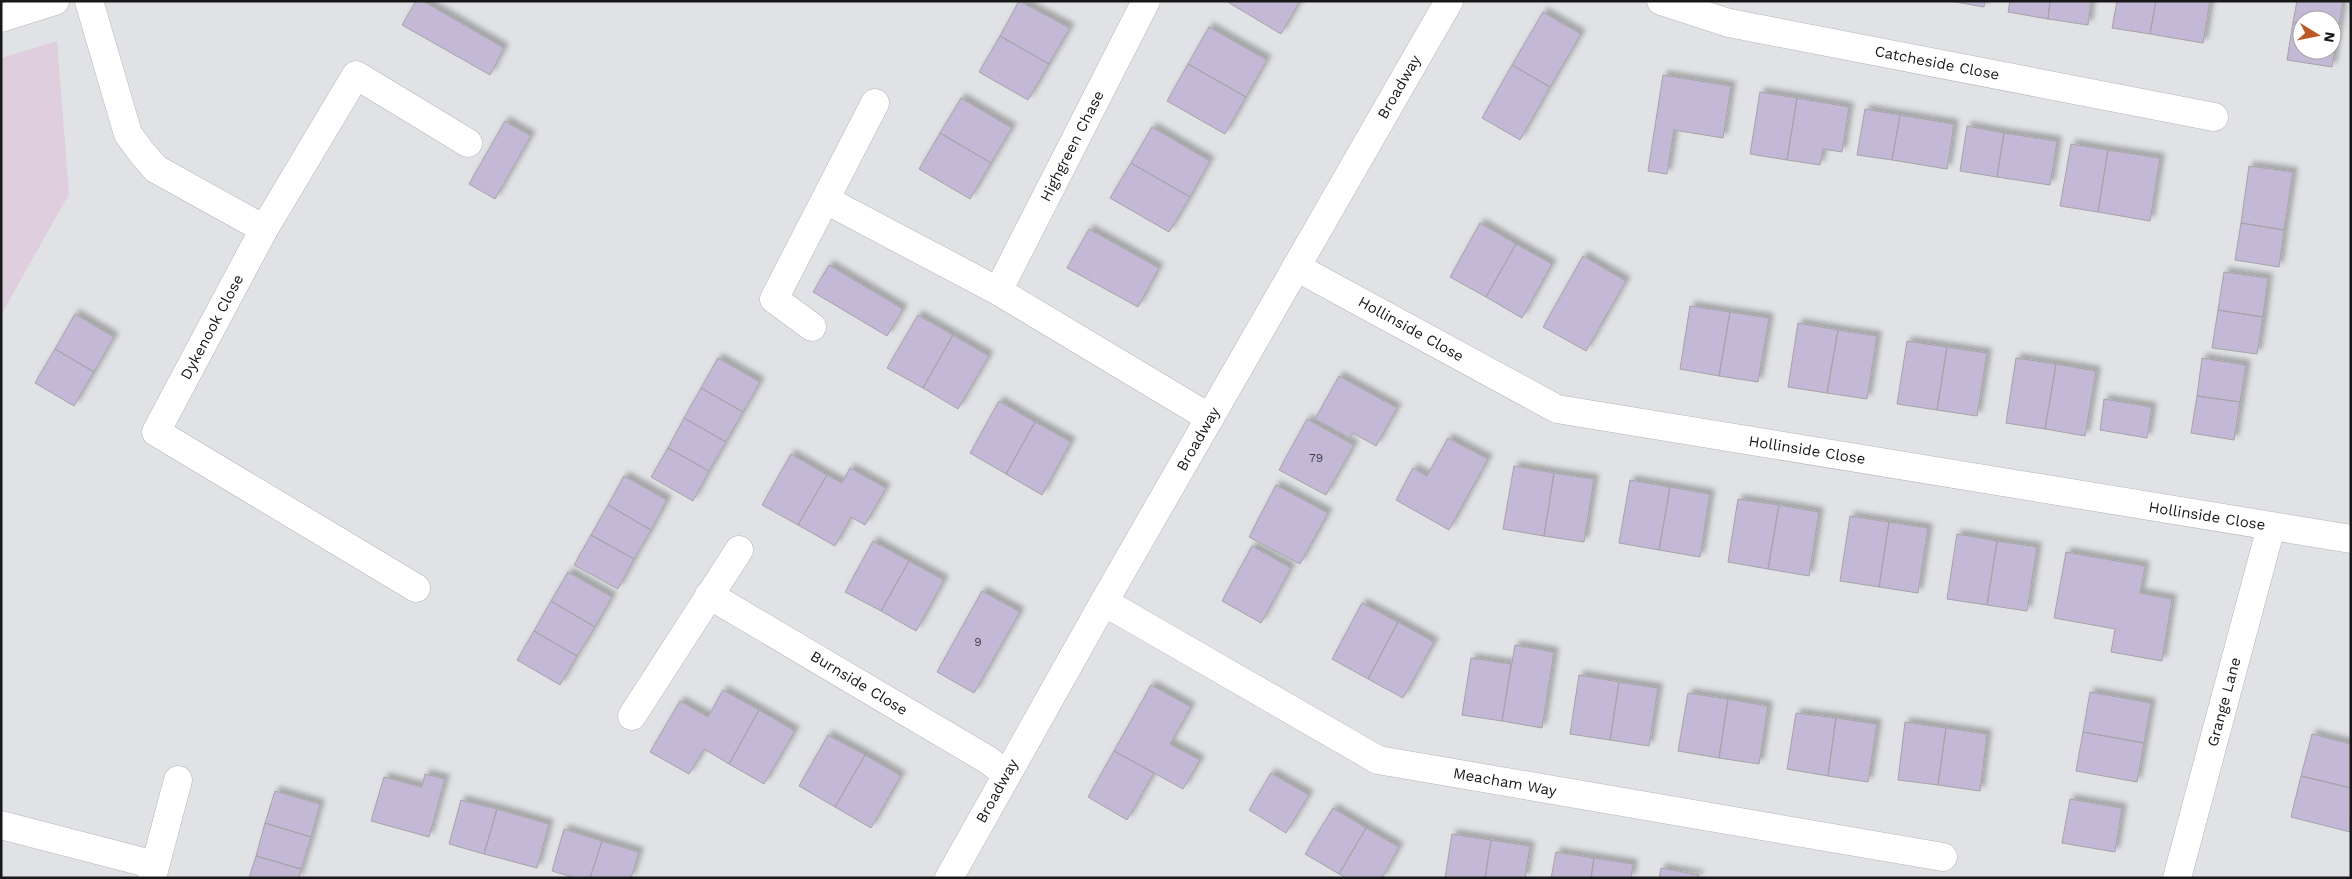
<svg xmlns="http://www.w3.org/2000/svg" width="2352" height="879" font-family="'Work Sans',sans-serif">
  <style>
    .green { fill: #dfcede }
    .building { fill: #c3b8d5; stroke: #a5a4a7; filter: url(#shadow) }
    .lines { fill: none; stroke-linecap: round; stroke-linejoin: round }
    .street-casing { stroke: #b5b6b9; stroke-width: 29 }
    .secondary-casing { stroke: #b5b6b9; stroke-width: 29 }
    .street { stroke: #fff; stroke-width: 28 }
    .secondary { stroke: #fff; stroke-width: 28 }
    .labels { text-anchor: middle; stroke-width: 4; stroke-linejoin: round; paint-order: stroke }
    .number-label { font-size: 12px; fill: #434048 }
    .street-label { font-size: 15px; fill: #181819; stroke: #fff }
  </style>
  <defs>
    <filter id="shadow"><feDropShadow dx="4.5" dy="-4.5" stdDeviation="2.5" flood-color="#0004"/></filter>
  </defs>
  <rect width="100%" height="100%" fill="#e1e2e5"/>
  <path class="green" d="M 57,41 L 69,194 L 1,315 L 1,58 Z"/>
  <path class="building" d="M 416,1 L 423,1 L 504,48 L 490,75 L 402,25 Z
    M 1019,1 L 1070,28 L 1049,64 L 1000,36 Z
    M 1226,1 L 1300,1 L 1281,34 Z
    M 1950,1 L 1985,1 L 1984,7 Z
    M 2010,1 L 2050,1 L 2048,19 L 2008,12 Z
    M 2050,1 L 2091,1 L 2088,25 L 2048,19 Z
    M 2117,1 L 2156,1 L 2150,34 L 2112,28 Z
    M 2156,1 L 2210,1 L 2203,43 L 2150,34 Z
    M 2297,1 L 2343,1 L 2338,30 L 2332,29 L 2332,20 L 2302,20 L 2302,24 L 2293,22 Z
    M 1543,12 L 1581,34 L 1550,87 L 1512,65 Z
    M 2293,22 L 2302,24 L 2302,50 L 2332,50 L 2332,29 L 2338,30 L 2332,67 L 2287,60 Z
    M 1209,27 L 1267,60 L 1246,97 L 1188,64 Z
    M 1000,36 L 1049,64 L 1028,100 L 979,72 Z
    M 1188,64 L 1246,97 L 1225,134 L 1167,101 Z
    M 1512,65 L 1550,87 L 1520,140 L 1482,118 Z
    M 1663,75 L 1731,86 L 1723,138 L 1674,130 L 1667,174 L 1648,171 Z
    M 1760,92 L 1797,98 L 1787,160 L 1750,154 Z
    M 961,98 L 1012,128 L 991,163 L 940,133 Z
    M 1797,98 L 1849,107 L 1842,152 L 1823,149 L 1820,165 L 1787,160 Z
    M 1865,109 L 1900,115 L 1892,160 L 1857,155 Z
    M 1900,115 L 1954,124 L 1947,169 L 1892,160 Z
    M 505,121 L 531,136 L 495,199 L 469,184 Z
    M 1967,126 L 2004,133 L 1997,177 L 1960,171 Z
    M 1152,127 L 1210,161 L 1190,197 L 1131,163 Z
    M 940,133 L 991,163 L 970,199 L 919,169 Z
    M 2004,133 L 2057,141 L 2050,185 L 1997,177 Z
    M 2071,144 L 2108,150 L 2098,212 L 2060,206 Z
    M 2108,150 L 2160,158 L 2150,221 L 2098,212 Z
    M 1131,163 L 1190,197 L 1169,232 L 1110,198 Z
    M 2249,166 L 2293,172 L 2284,230 L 2241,223 Z
    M 1480,223 L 1516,244 L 1486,297 L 1450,277 Z
    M 2241,223 L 2284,230 L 2279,267 L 2235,260 Z
    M 1089,229 L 1159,268 L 1138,307 L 1067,268 Z
    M 1516,244 L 1552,264 L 1522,318 L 1486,297 Z
    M 1583,256 L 1626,281 L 1586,351 L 1543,327 Z
    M 829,265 L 903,309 L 887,336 L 813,292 Z
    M 2224,272 L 2268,278 L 2263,317 L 2218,310 Z
    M 1690,306 L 1730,312 L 1719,376 L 1680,369 Z
    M 2218,310 L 2263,317 L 2257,354 L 2212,348 Z
    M 1730,312 L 1769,318 L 1758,382 L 1719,376 Z
    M 75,314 L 114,337 L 94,372 L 55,349 Z
    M 918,315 L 953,335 L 923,388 L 887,368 Z
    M 1798,323 L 1838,330 L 1827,393 L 1788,387 Z
    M 1838,330 L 1877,336 L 1867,399 L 1827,393 Z
    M 953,335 L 989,356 L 958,409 L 923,388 Z
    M 1907,341 L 1947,347 L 1937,410 L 1897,404 Z
    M 1947,347 L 1987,353 L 1977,416 L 1937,410 Z
    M 55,349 L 94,372 L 74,406 L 35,383 Z
    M 718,358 L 760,382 L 743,412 L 701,388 Z
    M 2016,358 L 2056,364 L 2045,429 L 2006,423 Z
    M 2202,358 L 2246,365 L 2240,402 L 2197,396 Z
    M 2056,364 L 2096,371 L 2085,436 L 2045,429 Z
    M 1339,376 L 1397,408 L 1376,446 L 1353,433 L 1350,438 L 1315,419 Z
    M 701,388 L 743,412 L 726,442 L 684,418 Z
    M 2197,396 L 2240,402 L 2234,440 L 2191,433 Z
    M 2104,399 L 2152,407 L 2147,438 L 2100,430 Z
    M 999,401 L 1035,422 L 1006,474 L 970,453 Z
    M 684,418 L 726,442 L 709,471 L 668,448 Z
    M 1307,419 L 1354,445 L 1326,495 L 1279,470 Z
    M 1035,422 L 1071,442 L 1042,495 L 1006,474 Z
    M 1448,438 L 1488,459 L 1449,530 L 1396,500 L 1413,468 L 1427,476 Z
    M 668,448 L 709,471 L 693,501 L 651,477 Z
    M 791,454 L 827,475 L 798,525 L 762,505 Z
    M 1514,466 L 1554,473 L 1544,536 L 1503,529 Z
    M 850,468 L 886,488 L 865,525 L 851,517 L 835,546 L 798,525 L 827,475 L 842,483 Z
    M 1554,473 L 1594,479 L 1584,542 L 1544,536 Z
    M 624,476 L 667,500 L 651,530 L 608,505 Z
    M 1630,480 L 1670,487 L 1659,550 L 1619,543 Z
    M 1276,485 L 1328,513 L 1300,564 L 1249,537 Z
    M 1670,487 L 1710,494 L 1700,557 L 1659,550 Z
    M 1738,499 L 1779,505 L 1768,569 L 1728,562 Z
    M 608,505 L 651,530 L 634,559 L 591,535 Z
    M 1779,505 L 1819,512 L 1809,576 L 1768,569 Z
    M 1850,516 L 1889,522 L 1879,587 L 1840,581 Z
    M 1889,522 L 1928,528 L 1918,593 L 1879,587 Z
    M 1957,534 L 1997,541 L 1987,605 L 1947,599 Z
    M 591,535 L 634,559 L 618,589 L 574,565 Z
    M 873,541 L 909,561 L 881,611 L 845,592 Z
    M 1997,541 L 2037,547 L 2027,611 L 1987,605 Z
    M 1252,546 L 1291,568 L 1261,623 L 1222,601 Z
    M 2066,552 L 2145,566 L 2140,593 L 2172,599 L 2162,661 L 2111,652 L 2115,629 L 2054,618 Z
    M 909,561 L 944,580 L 916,631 L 881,611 Z
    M 568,572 L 612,597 L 595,627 L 551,601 Z
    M 982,591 L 1020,612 L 974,693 L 937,672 Z
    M 551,601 L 595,627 L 577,656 L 534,631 Z
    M 1362,603 L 1398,622 L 1368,679 L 1332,659 Z
    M 1398,622 L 1434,642 L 1403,698 L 1368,679 Z
    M 534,631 L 577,656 L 560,685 L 517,660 Z
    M 1515,645 L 1554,652 L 1542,728 L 1502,721 Z
    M 1471,658 L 1511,664 L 1502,721 L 1462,715 Z
    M 1579,675 L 1619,682 L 1610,740 L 1570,734 Z
    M 1619,682 L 1658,688 L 1649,746 L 1610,740 Z
    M 1151,685 L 1191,707 L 1170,744 L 1200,760 L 1183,789 L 1114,751 Z
    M 723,690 L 759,710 L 729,764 L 704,749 L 689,774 L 650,752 L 680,701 L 708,717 Z
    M 2090,692 L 2151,703 L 2144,743 L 2083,732 Z
    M 1688,693 L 1728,699 L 1719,758 L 1678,751 Z
    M 1728,699 L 1768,706 L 1759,764 L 1719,758 Z
    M 759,710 L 795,731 L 764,784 L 729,764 Z
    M 1796,713 L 1836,718 L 1828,776 L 1787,769 Z
    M 1836,718 L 1877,724 L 1868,782 L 1828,776 Z
    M 1905,722 L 1946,728 L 1938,785 L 1898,780 Z
    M 1946,728 L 1987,734 L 1980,791 L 1938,785 Z
    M 2083,732 L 2144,743 L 2137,782 L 2076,771 Z
    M 2312,734 L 2351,744 L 2351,788 L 2301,776 Z
    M 828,735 L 865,755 L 835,807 L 799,786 Z
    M 1114,751 L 1154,773 L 1127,820 L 1088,797 Z
    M 865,755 L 901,776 L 871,828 L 835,807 Z
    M 1271,773 L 1309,795 L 1286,833 L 1249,810 Z
    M 425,774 L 445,779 L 429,837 L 371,821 L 384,777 L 422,787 Z
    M 2301,776 L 2351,788 L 2350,832 L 2291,817 Z
    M 275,791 L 320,804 L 311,837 L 265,823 Z
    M 2070,799 L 2122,808 L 2115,852 L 2062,843 Z
    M 461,800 L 497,809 L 484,854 L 449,844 Z
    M 1333,808 L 1366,828 L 1339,874 L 1305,854 Z
    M 497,809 L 549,824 L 537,868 L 484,854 Z
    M 265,823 L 311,837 L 301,869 L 256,856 Z
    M 1366,828 L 1399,847 L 1382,878 L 1346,878 L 1339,874 Z
    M 564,829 L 602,841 L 590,878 L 575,878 L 552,871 Z
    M 1452,834 L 1491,840 L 1485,878 L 1445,878 Z
    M 1491,840 L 1530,846 L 1525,878 L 1485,878 Z
    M 602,841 L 639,852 L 631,878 L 590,878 Z
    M 1556,852 L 1594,858 L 1591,878 L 1551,878 Z
    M 256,856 L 301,869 L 299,878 L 249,878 Z
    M 1594,858 L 1633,864 L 1631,878 L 1591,878 Z
    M 1661,868 L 1699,875 L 1698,878 L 1659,878 Z"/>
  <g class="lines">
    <defs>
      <path id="street" d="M 89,1 L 128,134 L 142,153 L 156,169 L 264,229
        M 1661,1 L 1729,23 L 2214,117
        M 826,200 L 998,291 L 1210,418
        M 1296,267 L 1557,409 L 2351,539
        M 998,291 L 1146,1
        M 812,327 L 774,299 L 875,103
        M 416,588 L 156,432 L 264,229 L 356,75 L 468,143
        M 709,595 L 988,760 L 1006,774
        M 1104,602 L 1378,760 L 1943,857
        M 632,716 L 739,550
        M 1,825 L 155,865
        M 152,878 L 178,780
        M 2177,878 L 2271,527"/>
      <path id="secondary" d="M 1,18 L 55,1
        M 949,878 L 1104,602 L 1449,1"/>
    </defs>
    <use href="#street" class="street-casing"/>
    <use href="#secondary" class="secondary-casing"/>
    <use href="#street" class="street"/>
    <use href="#secondary" class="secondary"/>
  </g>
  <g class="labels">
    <g class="number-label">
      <text x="1316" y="462">79</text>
      <text x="978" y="646">9</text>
    </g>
    <g class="street-label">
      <text transform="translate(1937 63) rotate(11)" y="5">Catcheside Close</text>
      <text transform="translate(1399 87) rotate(-60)" y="5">Broadway</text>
      <text transform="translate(1072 146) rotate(-63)" y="5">Highgreen Chase</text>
      <text transform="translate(212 327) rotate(-62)" y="5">Dykenook Close</text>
      <text transform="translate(1411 329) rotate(29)" y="5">Hollinside Close</text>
      <text transform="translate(1198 439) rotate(-60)" y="5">Broadway</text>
      <text transform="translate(1807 450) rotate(9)" y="5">Hollinside Close</text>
      <text transform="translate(2207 516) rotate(9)" y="5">Hollinside Close</text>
      <text transform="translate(859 683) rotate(31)" y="5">Burnside Close</text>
      <text transform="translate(2224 702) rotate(-75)" y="5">Grange Lane</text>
      <text transform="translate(1505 782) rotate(10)" y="5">Meacham Way</text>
      <text transform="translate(997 791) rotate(-61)" y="5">Broadway</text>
    </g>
  </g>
  <rect width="2352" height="879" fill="none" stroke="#181819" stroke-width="5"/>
  <g transform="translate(2317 35) rotate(100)"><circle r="24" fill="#ffffff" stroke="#a3a3a3"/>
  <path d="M0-4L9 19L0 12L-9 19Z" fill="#bd5927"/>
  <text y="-8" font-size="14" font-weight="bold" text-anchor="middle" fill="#181819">N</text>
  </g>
</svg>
